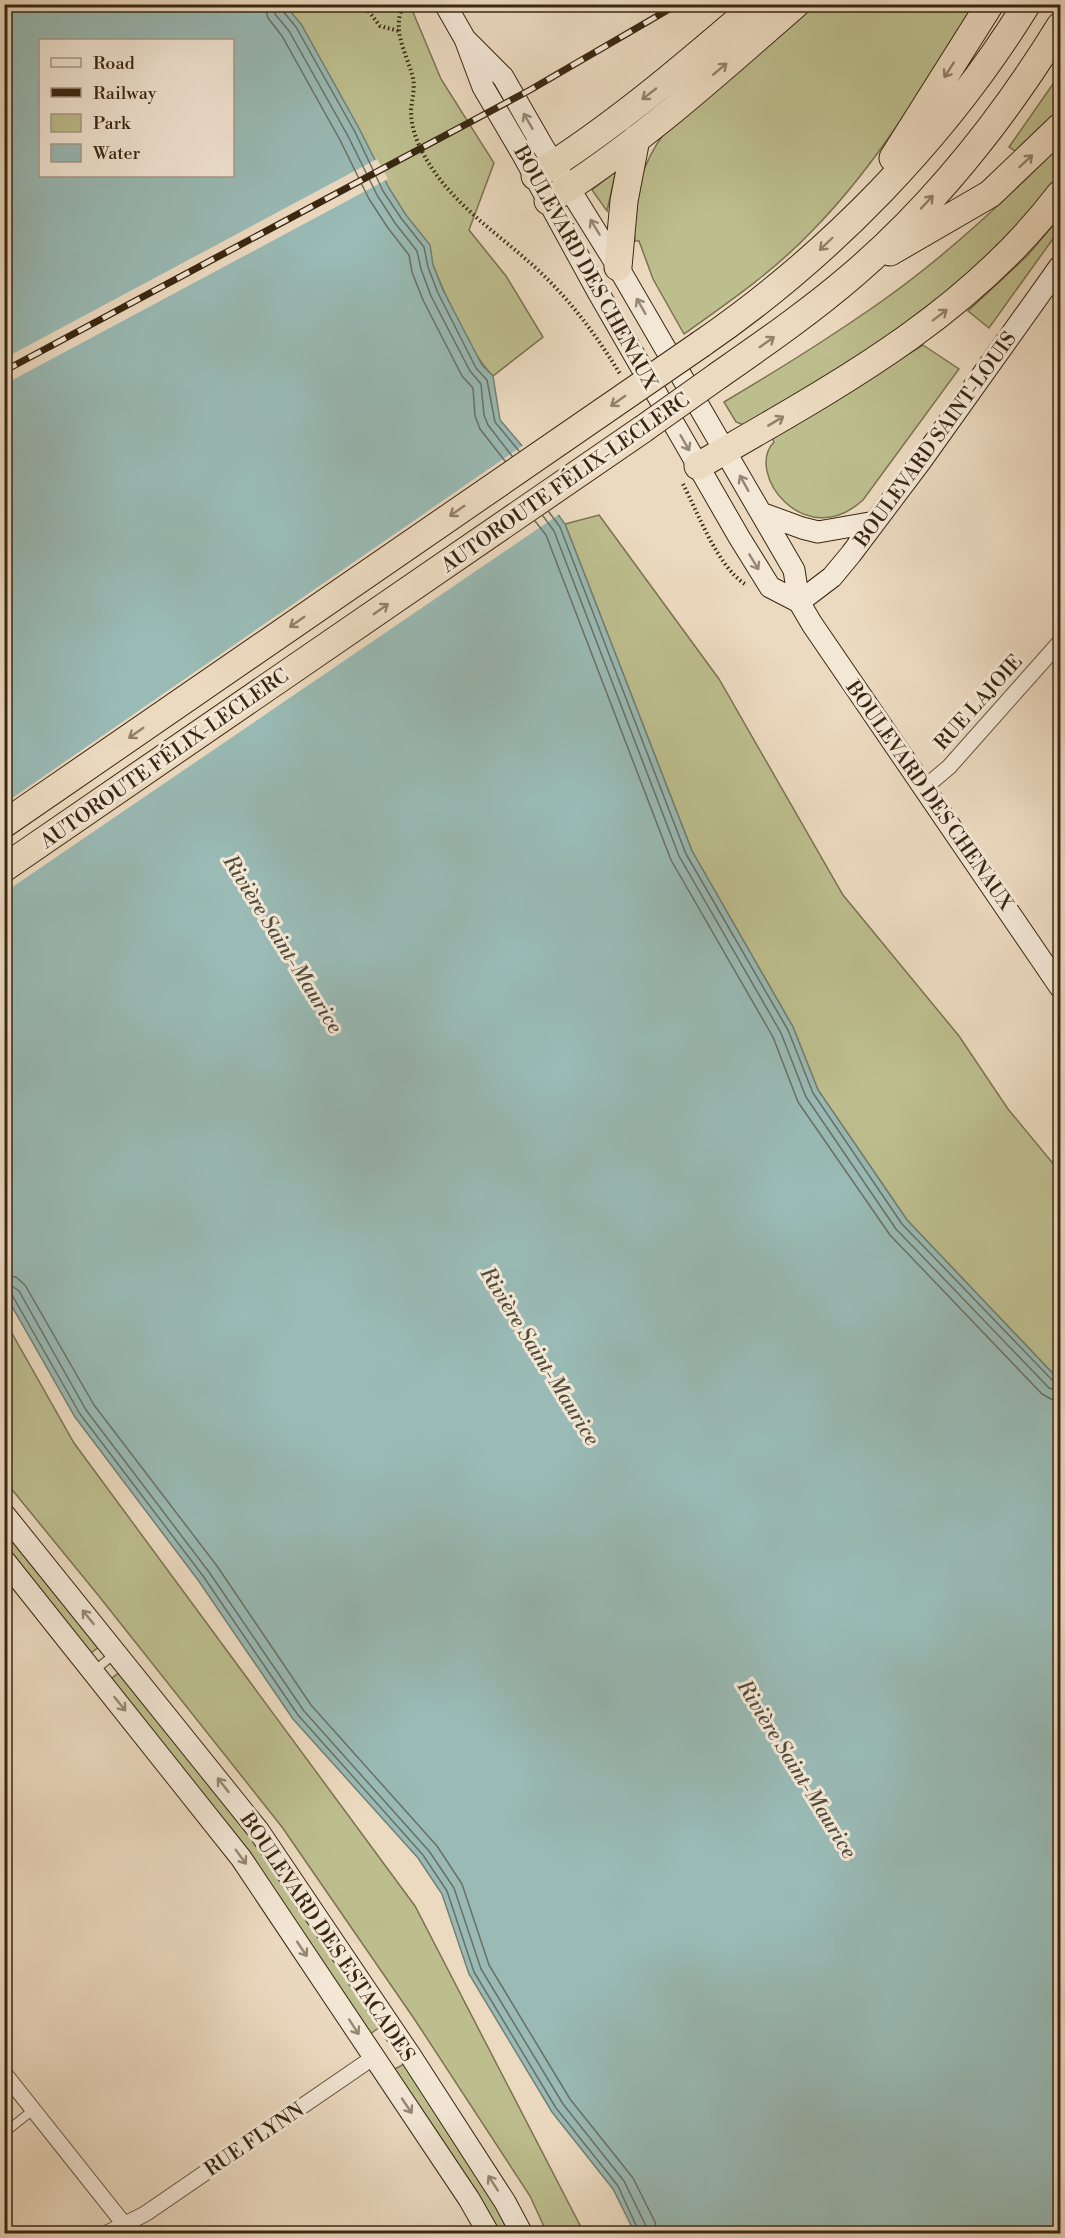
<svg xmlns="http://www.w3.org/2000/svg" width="1065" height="2238" font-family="'Libre Bodoni',serif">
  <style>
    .green { fill: #bdbe8e; stroke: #7c7250; stroke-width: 1.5 }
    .water { fill: #99bab5; stroke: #737f73; stroke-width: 1.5; fill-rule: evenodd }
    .pier { fill: #ecdac0 }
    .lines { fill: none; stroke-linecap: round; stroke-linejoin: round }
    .shore { stroke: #6a7063; stroke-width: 1.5 }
    .lane-casing { stroke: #66543d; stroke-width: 10 }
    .street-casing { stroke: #66543d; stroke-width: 17 }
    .secondary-casing { stroke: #3a2711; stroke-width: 23 }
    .highway-casing { stroke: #3a2711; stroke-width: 29 }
    .path { stroke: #3a2711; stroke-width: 4; stroke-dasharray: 1.5 3; stroke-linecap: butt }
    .lane { stroke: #f3e7d6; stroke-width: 8 }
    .street { stroke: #f3e7d6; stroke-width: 15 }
    .secondary { stroke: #f3e7d6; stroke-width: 21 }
    .highway { stroke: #ecdac0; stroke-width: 27 }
    .rail-casing { stroke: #3a2711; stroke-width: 7 }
    .rail { stroke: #f3e7d6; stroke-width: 4.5; stroke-dasharray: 14; stroke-linecap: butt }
    .highway-bridge-casing { stroke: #3a2711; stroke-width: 29; stroke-linecap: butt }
    .highway-bridge { stroke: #ecdac0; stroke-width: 27 }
    .oneway { stroke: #938068 }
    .oneway2 { stroke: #968774 }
    .labels { text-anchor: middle; stroke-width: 6; stroke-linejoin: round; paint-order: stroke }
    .street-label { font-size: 20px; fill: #3a2711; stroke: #f3e7d6 }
    .water-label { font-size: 21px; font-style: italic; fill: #524c3a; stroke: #f3e7d6 }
  </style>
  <rect width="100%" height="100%" fill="#ecdac0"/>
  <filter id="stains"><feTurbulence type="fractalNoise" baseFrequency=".00333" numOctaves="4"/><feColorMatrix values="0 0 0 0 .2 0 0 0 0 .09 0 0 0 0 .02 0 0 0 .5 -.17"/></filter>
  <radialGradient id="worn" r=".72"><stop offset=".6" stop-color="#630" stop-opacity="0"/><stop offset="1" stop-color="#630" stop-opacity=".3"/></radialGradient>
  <path class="green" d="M 275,5 L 410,5 L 441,79 L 494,163 L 469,230 L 506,276 L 543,337 L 493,376 C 469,352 446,297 433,265 Z
    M 815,5 L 975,5 C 925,83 878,164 812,231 C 774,271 729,302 684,334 L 653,279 L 639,241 L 635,241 C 630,201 642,162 666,131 Z
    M 1060,74 L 1060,109 L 1028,144 L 1015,151 L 1009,147 Z
    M 1060,145 L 1060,178 L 1039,206 L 991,258 L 873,347 L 744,425 L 736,422 L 724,402 C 778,370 831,337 882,301 C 946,256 1005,201 1060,145 Z
    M 615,172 L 615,175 L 607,211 L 592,190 Z
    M 1060,217 L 1060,229 L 989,328 L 968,311 L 1027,256 Z
    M 923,345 L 959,369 L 863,500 C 805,553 744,473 774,442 L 772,438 Z
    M 599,515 L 719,679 L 843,895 L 959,1036 L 1008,1109 L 1060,1172 L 1060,1381 L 907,1220 L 818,1090 L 793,1027 L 692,851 L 565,524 Z
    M 5,1321 L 74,1443 L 415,1906 L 584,2233 L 547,2233 L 530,2196 L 415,2020 L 282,1827 L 98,1595 L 5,1481 Z
    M 4,1527 L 100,1646 L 90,1654 L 5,1547 Z
    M 121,1671 L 258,1845 L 380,2027 L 370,2034 L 111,1679 Z
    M 404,2064 L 513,2233 L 498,2233 L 393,2070 Z"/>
  <path class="water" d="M 4,5 L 285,5 L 301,24 L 360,130 L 389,188 L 406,215 L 430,245 L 433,265 L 443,290 L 482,365 L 493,376 L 500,420 L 523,447 L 547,499 L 565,524 L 692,851 L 793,1027 L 818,1090 L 907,1220 L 1060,1381 L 1060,2233 L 635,2233 L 613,2189 L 552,2112 L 469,1974 L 442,1894 L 418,1858 L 293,1719 L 198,1580 L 75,1417 L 5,1294 ZM 40,40 L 232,40 L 232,176 L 40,176 Z"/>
  <path class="pier" d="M 377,159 L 388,179 L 5,384 L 5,358 Z
    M 525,444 L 533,459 L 539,479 L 561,513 L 5,892 L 5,803 Z"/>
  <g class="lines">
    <path class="shore" d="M 264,4 L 268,18 L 282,36 L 340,140 L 369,199 L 388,228 L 409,255 L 412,272 L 423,300 L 462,376 L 473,388 L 475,416 L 480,429 L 505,461
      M 274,4 L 275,14 L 289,31 L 348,136 L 377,195 L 395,223 L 417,251 L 421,269 L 431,296 L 470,371 L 481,384 L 484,415 L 488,425 L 512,456
      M 281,4 L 282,10 L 296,27 L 355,132 L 383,191 L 401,218 L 424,247 L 428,267 L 438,293 L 476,368 L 487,380 L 495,422 L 519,451
      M 549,512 L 560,527 L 686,854 L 788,1030 L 813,1093 L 902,1224 L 1054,1382 L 1060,1384
      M 543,516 L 554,531 L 679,856 L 781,1033 L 806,1097 L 896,1229 L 1049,1388 L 1060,1392
      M 535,521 L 546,535 L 671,860 L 773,1037 L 798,1102 L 890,1235 L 1042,1394 L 1051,1399 L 1060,1401
      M 4,1275 L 16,1277 L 25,1285 L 94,1405 L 217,1566 L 311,1705 L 437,1846 L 462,1884 L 489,1965 L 570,2099 L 633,2178 L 655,2222 L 657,2234
      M 4,1284 L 12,1286 L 19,1291 L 86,1410 L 209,1572 L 304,1711 L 429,1851 L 454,1888 L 481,1969 L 563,2104 L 624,2181 L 646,2226 L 648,2234
      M 4,1292 L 12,1295 L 80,1414 L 203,1576 L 298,1715 L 423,1855 L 447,1891 L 474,1972 L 556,2108 L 618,2186 L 640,2234"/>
    <defs>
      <path id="lane" d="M 95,1670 L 116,1653
        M 4,2133 L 33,2110"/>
      <path id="street" d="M 924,788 L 949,767 L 1060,642
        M 4,2073 L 132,2234
        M 105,2234 L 145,2214 L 374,2057"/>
      <path id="secondary" d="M 445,4 L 465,39 L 483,87 L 523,155 L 598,292 L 739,537 L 770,587 L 799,602
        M 465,39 L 503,77 L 542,145 L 618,267 L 794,570 L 799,602 L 812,624 L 1060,987
        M 761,513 L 802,528 L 818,532 L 875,522
        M 799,602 L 832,577 L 851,554 L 921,461 L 1060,266
        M 4,1514 L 258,1830 L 410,2055 L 505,2202 L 522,2234
        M 4,1560 L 241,1858 L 469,2199 L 489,2234"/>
      <path id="highway" d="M 893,158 L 990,4
        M 535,176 C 614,127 686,65 757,4
        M 548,201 C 637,146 717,73 796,4
        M 890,252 L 990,194 L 1060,127
        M 618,267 L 624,201 L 636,139
        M 701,344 C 829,256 945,137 1027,4
        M 719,375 C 765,343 811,311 854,274 C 935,204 1004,117 1060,26
        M 698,466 C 831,389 966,318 1060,194
        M 4,868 L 643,429"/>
    </defs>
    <use href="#lane" class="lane-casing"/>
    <use href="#street" class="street-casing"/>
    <use href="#secondary" class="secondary-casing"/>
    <use href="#highway" class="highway-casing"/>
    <path class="path" d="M 363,4 L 380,26 L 399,31
      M 405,4 C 390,26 406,53 412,74 C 416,87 412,98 411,110 C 411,123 414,134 419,145 C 444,200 496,231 538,270 C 570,300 597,336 620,374
      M 683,484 C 698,513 718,567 745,584"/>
    <use href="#lane" class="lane"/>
    <use href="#street" class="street"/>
    <use href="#secondary" class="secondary"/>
    <use href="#highway" class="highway"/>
    <defs>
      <path id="rail" d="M 4,371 L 530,90 L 678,4"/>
    </defs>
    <use href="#rail" class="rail-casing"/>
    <use href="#rail" class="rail"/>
    <defs>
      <path id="highway-bridge" d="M 643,429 L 719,375
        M 4,824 L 701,344"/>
    </defs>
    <use href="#highway-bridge" class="highway-bridge-casing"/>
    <use href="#highway-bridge" class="highway-bridge"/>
  </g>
  <defs><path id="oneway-shaft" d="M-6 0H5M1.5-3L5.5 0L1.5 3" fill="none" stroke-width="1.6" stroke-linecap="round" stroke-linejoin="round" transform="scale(1.5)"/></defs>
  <g class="oneway">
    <use href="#oneway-shaft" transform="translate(720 69) rotate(-40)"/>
    <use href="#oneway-shaft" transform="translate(949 70) rotate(123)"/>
    <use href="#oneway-shaft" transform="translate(649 94) rotate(142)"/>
    <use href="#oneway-shaft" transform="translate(1026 161) rotate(-43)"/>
    <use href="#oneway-shaft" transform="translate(927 202) rotate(-47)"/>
    <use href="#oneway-shaft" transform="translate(826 244) rotate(136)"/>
    <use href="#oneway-shaft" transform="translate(940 315) rotate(-37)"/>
    <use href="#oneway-shaft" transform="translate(767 342) rotate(-35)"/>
    <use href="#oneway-shaft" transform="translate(618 401) rotate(145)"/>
    <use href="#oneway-shaft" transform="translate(776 421) rotate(-31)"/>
    <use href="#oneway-shaft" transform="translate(457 511) rotate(145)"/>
    <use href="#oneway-shaft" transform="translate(381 609) rotate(-35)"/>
    <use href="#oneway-shaft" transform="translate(297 622) rotate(145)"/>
    <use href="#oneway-shaft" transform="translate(136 733) rotate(145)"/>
  </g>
  <g class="oneway2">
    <use href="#oneway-shaft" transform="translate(528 121) rotate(-120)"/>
    <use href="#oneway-shaft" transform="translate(595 227) rotate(-121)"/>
    <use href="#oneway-shaft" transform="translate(641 306) rotate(-120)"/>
    <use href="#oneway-shaft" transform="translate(685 443) rotate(60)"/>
    <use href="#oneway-shaft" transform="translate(744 483) rotate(-119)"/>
    <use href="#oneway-shaft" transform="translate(754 562) rotate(59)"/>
    <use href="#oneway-shaft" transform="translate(88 1617) rotate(-129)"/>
    <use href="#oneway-shaft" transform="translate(120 1704) rotate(51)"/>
    <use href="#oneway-shaft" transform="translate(223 1785) rotate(-128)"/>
    <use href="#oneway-shaft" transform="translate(241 1857) rotate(54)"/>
    <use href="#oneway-shaft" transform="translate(302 1949) rotate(56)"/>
    <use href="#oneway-shaft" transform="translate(354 2027) rotate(57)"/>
    <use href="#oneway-shaft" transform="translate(407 2106) rotate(56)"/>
    <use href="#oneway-shaft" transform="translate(493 2183) rotate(-123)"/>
  </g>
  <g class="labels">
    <g class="street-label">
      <text transform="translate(586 267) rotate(61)" y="7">BOULEVARD DES CHENAUX</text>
      <text transform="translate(935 439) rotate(-54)" y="7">BOULEVARD SAINT-LOUIS</text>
      <text transform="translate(565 482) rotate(-35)" y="7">AUTOROUTE FÉLIX-LECLERC</text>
      <text transform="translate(978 702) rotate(-48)" y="7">RUE LAJOIE</text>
      <text transform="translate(164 758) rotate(-35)" y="7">AUTOROUTE FÉLIX-LECLERC</text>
      <text transform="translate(930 795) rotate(55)" y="7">BOULEVARD DES CHENAUX</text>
      <text transform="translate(328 1937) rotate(56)" y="7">BOULEVARD DES ESTACADES</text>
      <text transform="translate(254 2139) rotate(-34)" y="7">RUE FLYNN</text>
    </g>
    <g class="water-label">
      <text transform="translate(283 944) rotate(58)" y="7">Rivière Saint-Maurice</text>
      <text transform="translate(540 1356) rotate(58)" y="7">Rivière Saint-Maurice</text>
      <text transform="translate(797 1769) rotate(58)" y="7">Rivière Saint-Maurice</text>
    </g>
  </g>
  <rect width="1065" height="2238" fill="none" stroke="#ecdac0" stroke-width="24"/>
  <rect x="6" y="6" width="1053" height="2226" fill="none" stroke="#3a2711" stroke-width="3"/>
  <rect x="12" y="12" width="1041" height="2214" fill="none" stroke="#3a2711" stroke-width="1.5"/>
  <rect x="39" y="39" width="195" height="138" fill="#f3e7d6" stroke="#a99a87" stroke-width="1.5"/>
  <rect x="51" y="58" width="30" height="9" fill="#f3e7d6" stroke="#a99a87" stroke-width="1.5"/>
  <text x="93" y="69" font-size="18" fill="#3a2711">Road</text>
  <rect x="51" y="88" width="30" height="9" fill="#3a2711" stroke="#a99a87" stroke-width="1.5"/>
  <text x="93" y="99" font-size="18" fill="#3a2711">Railway</text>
  <rect x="51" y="114" width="30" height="18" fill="#bdbe8e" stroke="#a99a87" stroke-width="1.5"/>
  <text x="93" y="129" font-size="18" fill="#3a2711">Park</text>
  <rect x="51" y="144" width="30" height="18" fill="#99bab5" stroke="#a99a87" stroke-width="1.5"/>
  <text x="93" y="159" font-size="18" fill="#3a2711">Water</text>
  <rect width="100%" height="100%" filter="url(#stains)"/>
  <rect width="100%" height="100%" fill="url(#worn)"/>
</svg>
